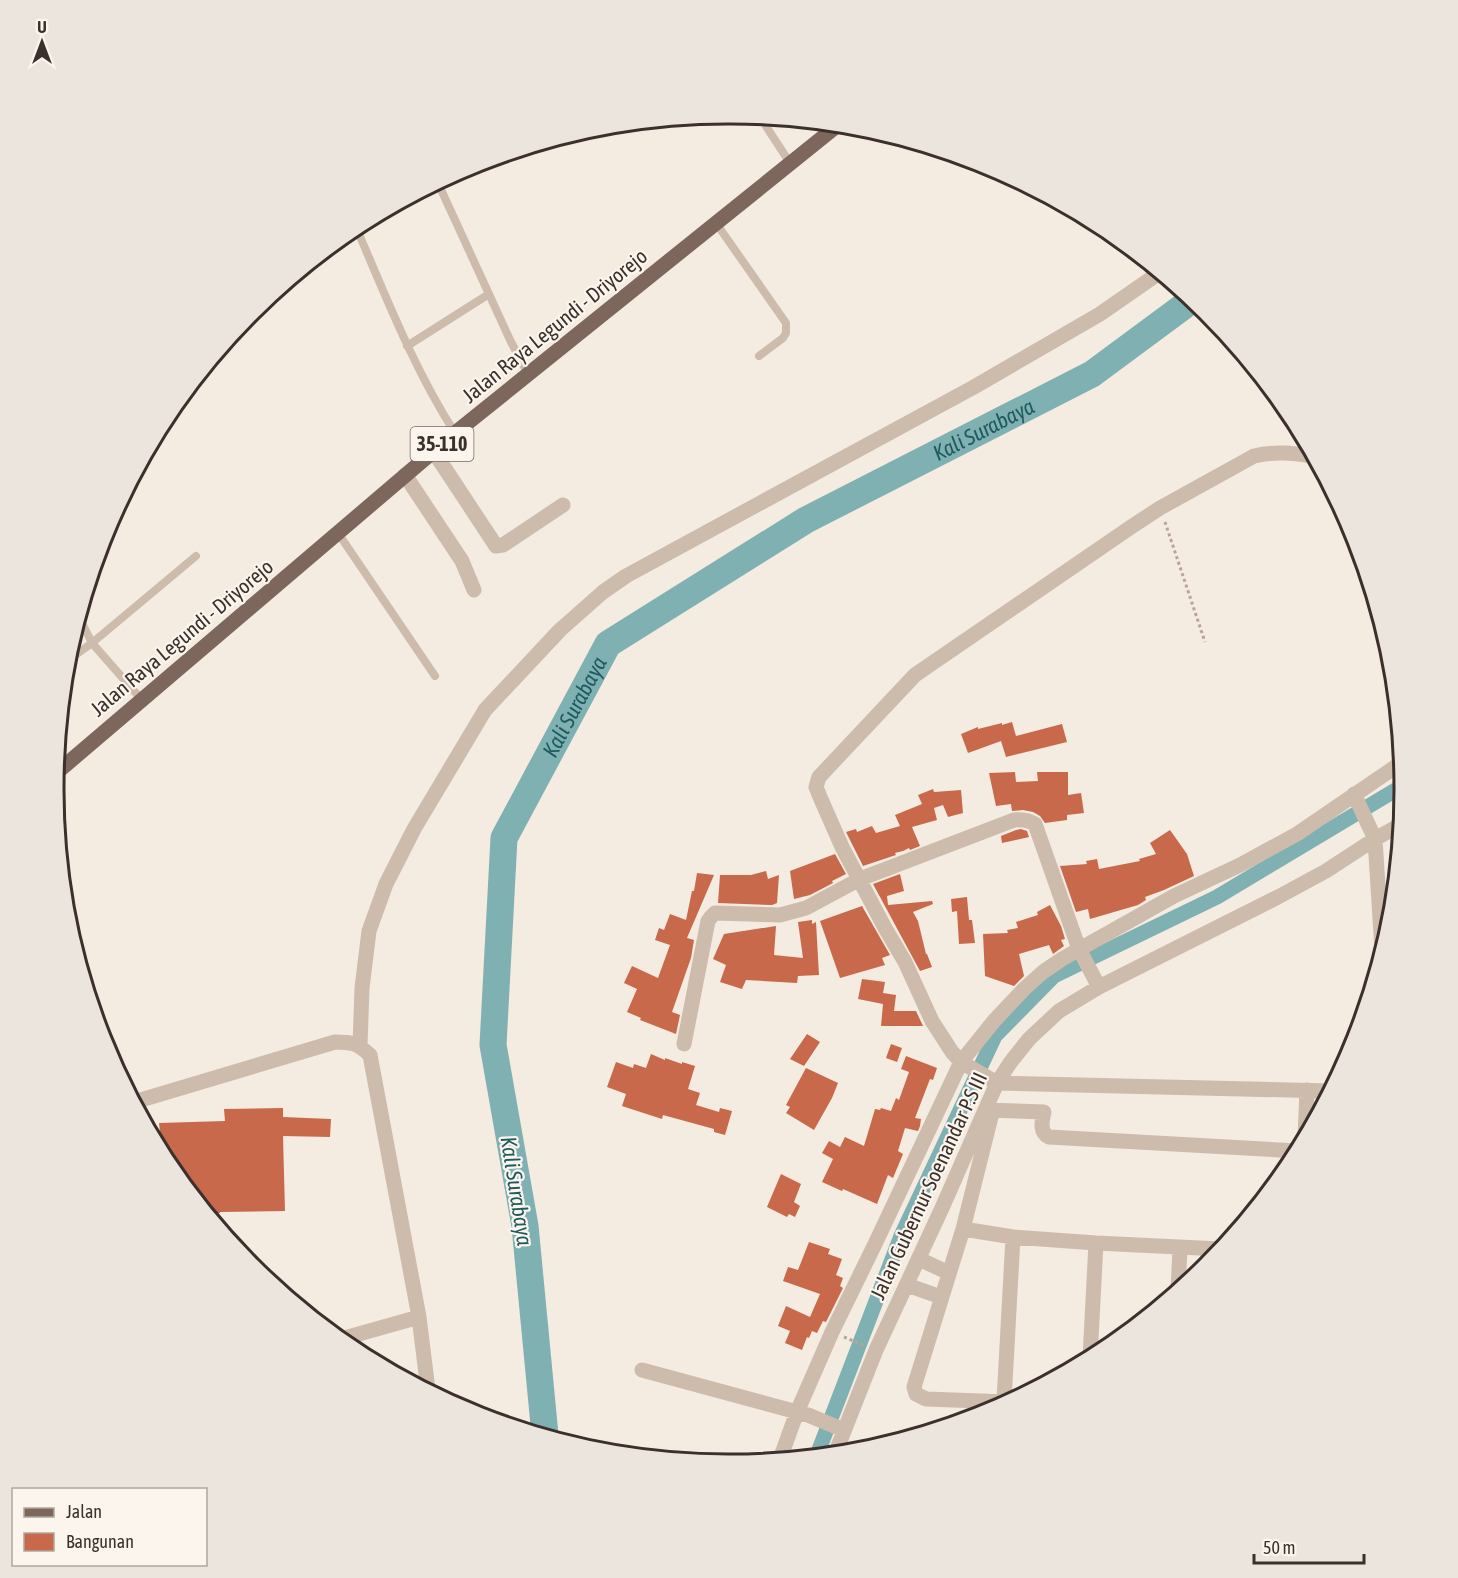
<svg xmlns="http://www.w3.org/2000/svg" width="1458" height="1578" font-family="'Asap Condensed',sans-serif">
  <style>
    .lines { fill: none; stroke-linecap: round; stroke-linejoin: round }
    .canal { stroke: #7fb0b2; stroke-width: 15 }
    .river { stroke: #7fb0b2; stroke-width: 27 }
    .building { fill: #c8694b }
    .path { stroke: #b9a596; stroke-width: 3; stroke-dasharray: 3 3; stroke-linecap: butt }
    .service { stroke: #cdbbac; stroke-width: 8 }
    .minor { stroke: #cdbbac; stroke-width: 15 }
    .primary { stroke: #7d675c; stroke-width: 15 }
    .labels { text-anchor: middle; stroke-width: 4.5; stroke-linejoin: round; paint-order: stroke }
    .shield { fill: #fbf5ee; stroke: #756b66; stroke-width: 1.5 }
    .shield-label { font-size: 20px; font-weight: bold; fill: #3b302b }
    .street-label { font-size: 21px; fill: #3b302b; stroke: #fbf5ee }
    .water-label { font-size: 22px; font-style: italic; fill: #1f5a5e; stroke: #fbf5ee }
    .rim { fill: none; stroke: #3b302b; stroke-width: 3 }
  </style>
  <rect width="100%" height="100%" fill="#f4ebe1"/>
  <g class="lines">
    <path class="canal" d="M 817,1455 L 901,1236 L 995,1036 L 1054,976 L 1217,897 L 1404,785"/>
    <path class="river" id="s1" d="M 545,1435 L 525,1226 L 493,1045 L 504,838 L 608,644 L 806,520 L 1092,374 L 1192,300"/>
  </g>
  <path class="building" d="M 1012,722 L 1016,736 L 1062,724 L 1067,742 L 1006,757 L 1001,741 L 968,753 L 961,734 L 978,727 L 978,729 L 1002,723 L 1002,725 Z
    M 1015,772 L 1016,782 L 1038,781 L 1037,772 L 1068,772 L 1068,795 L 1081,793 L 1084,813 L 1067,815 L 1067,820 L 1045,823 L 1040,816 L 1033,812 L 1023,810 L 1012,811 L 1011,804 L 996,806 L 989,773 Z
    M 933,789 L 934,792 L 961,790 L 963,813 L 948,817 L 943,805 L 934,808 L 937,820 L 912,827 L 920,846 L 910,850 L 909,848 L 903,851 L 895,853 L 896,855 L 863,866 L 846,832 L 856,829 L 857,832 L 872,826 L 876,833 L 900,826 L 895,815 L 922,804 L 918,795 Z
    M 1021,829 L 1027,831 L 1029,837 L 1002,843 L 1001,836 L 1016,830 Z
    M 1170,830 L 1187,854 L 1194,876 L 1164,890 L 1145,897 L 1146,900 L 1138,905 L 1090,919 L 1088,909 L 1076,912 L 1060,866 L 1087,864 L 1086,861 L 1097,859 L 1099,869 L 1140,861 L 1139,859 L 1156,854 L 1150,843 Z
    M 835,854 L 846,874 L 832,881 L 833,883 L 810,895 L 794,899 L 790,871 Z
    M 766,871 L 768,879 L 779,875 L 777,903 L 772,905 L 718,903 L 720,875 L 751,875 Z
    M 697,873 L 714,875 L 687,938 L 694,940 L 691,958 L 672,1012 L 680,1015 L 676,1034 L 640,1020 L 641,1018 L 627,1012 L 637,989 L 624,983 L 632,966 L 658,978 L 670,945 L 655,940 L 659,928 L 664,930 L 670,914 L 686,920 L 692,891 L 694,891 Z
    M 900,874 L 904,891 L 887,896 L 888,905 L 932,901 L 933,904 L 913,912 L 918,921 L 926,954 L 927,954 L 932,967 L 920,971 L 873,884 Z
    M 967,897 L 969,920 L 972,920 L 975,943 L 959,944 L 957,911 L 952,912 L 951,899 Z
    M 1050,905 L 1061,926 L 1065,939 L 1061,940 L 1064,946 L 1053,954 L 1049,945 L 1019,954 L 1024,976 L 1014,986 L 985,976 L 983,934 L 1008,933 L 1007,930 L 1018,928 L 1016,922 L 1038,915 L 1037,912 Z
    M 862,906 L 890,955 L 882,958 L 885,965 L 840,978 L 820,921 Z
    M 812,920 L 812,924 L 816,922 L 819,975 L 798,976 L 797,983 L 746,980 L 742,989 L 720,982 L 726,965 L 713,959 L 724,934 L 776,926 L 774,955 L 803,958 L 798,922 Z
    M 862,979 L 885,982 L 883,993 L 896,995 L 894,1011 L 916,1011 L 923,1026 L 881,1026 L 883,1004 L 858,999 Z
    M 807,1034 L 820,1042 L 804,1066 L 790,1059 Z
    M 891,1044 L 902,1048 L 897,1062 L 886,1058 Z
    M 651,1054 L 665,1060 L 665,1058 L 682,1064 L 682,1062 L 695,1066 L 688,1089 L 700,1093 L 696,1105 L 719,1112 L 720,1108 L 732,1111 L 725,1135 L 714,1132 L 714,1129 L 663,1115 L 662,1119 L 622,1106 L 626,1094 L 607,1087 L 616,1062 L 633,1068 L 634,1064 L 646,1068 Z
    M 906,1056 L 937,1068 L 933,1080 L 930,1079 L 915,1118 L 921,1119 L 920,1126 L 918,1131 L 905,1128 L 898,1151 L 903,1154 L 893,1178 L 888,1175 L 877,1204 L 843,1189 L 842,1191 L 822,1182 L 833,1159 L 822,1153 L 829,1141 L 840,1147 L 845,1137 L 864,1146 L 875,1109 L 880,1110 L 881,1108 L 891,1111 L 896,1098 L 899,1100 L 909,1072 L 901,1069 Z
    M 806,1068 L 838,1083 L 832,1098 L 814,1130 L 786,1113 L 790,1107 L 786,1105 Z
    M 283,1108 L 283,1117 L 331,1119 L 330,1137 L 283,1136 L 285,1211 L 220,1212 L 220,1213 L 208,1213 L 168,1164 L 151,1133 L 160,1132 L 159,1123 L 225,1121 L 224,1109 Z
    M 781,1174 L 801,1184 L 794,1202 L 800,1206 L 795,1217 L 789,1214 L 787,1217 L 767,1207 Z
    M 809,1242 L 830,1249 L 828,1254 L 842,1259 L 836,1275 L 843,1278 L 840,1286 L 843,1288 L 826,1322 L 823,1321 L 817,1333 L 812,1331 L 809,1338 L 807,1337 L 802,1350 L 785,1343 L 790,1331 L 778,1326 L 786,1306 L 810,1317 L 820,1294 L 783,1281 L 788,1267 L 798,1270 Z"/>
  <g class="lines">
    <path class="path" d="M 1165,522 L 1205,642
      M 844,1337 L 863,1345"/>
    <path class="service" d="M 760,117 L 790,163
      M 438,183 L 511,342 L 528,374
      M 716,223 L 786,323 L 786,333 L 783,338 L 759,356
      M 356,227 C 386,297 414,369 455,433
      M 407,346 L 489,294
      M 338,533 L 435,676
      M 67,661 L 92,643 L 79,617
      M 142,700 L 92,643 L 196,556"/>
    <path class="minor" d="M 434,452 L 496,546 L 503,545 L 563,505
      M 1313,456 C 1292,453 1275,451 1254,456 L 1160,508 L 1131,527 L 915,675 L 819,777 L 816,787 L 820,797 L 842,847 L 885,928 L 905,962 L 932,1021 L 952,1052 L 961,1062 L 997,1083 L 1329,1091
      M 405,475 L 462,561 L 474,590
      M 1354,794 L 1375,839 L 1382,950
      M 684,1044 L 708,921 L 711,917 L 715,913 L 780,915 L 806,908 L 860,879 L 1014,820 C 1022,819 1028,820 1035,824 L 1079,949 L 1099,987
      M 360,1046 L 362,988 L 369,931 L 386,884 L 414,829 L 485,710 L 560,630 L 603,592 L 626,576 L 974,387 L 1100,314 L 1159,273
      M 134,1102 L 335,1042 C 352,1042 357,1043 370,1055 L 419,1317 L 428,1390
      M 985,1110 L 1044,1112 C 1042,1121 1039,1132 1049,1137 L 1297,1151
      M 1305,1137 L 1307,1090
      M 963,1229 L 992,1113
      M 919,1259 L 949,1273
      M 907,1285 L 941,1297
      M 1178,1290 L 1180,1248
      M 341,1339 L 419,1317
      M 1090,1358 L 1096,1243
      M 642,1370 L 808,1415 L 844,1430
      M 1004,1401 L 1013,1237
      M 1008,1402 L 926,1399 L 916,1394 L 914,1387 L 963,1229 L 1013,1237 L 1096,1243 L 1220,1249
      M 835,1454 L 876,1350 L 942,1208 L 997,1083 L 1010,1063 L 1029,1039 L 1059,1011 L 1099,987 L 1278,897 L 1326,871 L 1375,839 L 1400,825
      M 780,1459 L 797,1412 L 832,1332 L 875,1244 L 961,1062 L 994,1021 L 1024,989 L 1043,972 L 1062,959 L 1174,896 L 1240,865 L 1297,834 L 1401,763"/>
    <path class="primary" d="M 55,774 L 455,433 L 838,125"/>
  </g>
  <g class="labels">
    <rect class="shield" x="410.5" y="427" width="63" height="34" rx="4.5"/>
    <g class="shield-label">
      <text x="442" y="451">35-110</text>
    </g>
    <g class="street-label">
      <text transform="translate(555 326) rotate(-39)" y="7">Jalan Raya Legundi - Driyorejo</text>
      <text transform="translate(182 638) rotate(-40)" y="7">Jalan Raya Legundi - Driyorejo</text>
      <text transform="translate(929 1186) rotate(-65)" y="7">Jalan Gubernur Soenandar P.S III</text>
    </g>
    <g class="water-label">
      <text dy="8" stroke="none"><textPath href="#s1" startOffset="1254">Kali Surabaya</textPath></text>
      <text dy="8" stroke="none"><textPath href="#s1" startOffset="750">Kali Surabaya</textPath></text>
      <text transform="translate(517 1191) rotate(81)" y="8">Kali Surabaya</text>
    </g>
  </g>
  <path d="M0 0H1458V1578H0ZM728 124H730A664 664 0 0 1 1394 788V790A664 664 0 0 1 730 1454H728A664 664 0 0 1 64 790V788A664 664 0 0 1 728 124Z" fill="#ece5de" fill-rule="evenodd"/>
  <path class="rim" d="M728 124H730A664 664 0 0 1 1394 788V790A664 664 0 0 1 730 1454H728A664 664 0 0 1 64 790V788A664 664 0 0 1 728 124Z"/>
  <rect x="12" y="1488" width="195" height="78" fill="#fbf5ee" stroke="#aea6a0" stroke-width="1.5"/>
  <rect x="24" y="1508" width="30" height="9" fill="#7d675c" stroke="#aea6a0" stroke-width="1.5"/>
  <text x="66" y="1518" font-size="18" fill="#3b302b">Jalan</text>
  <rect x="24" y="1533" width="30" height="18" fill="#c8694b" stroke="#aea6a0" stroke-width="1.5"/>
  <text x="66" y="1548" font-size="18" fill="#3b302b">Bangunan</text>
  <g transform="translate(42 42)" stroke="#fbf5ee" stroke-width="4.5" paint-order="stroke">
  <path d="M0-4.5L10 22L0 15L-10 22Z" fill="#3b302b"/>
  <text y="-9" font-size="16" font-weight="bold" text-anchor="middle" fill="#3b302b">U</text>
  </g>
  <path d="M1254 1554v9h110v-9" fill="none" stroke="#3b302b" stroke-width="3"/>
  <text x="1263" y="1554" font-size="18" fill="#3b302b" stroke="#fbf5ee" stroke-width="4.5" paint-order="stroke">50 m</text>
</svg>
